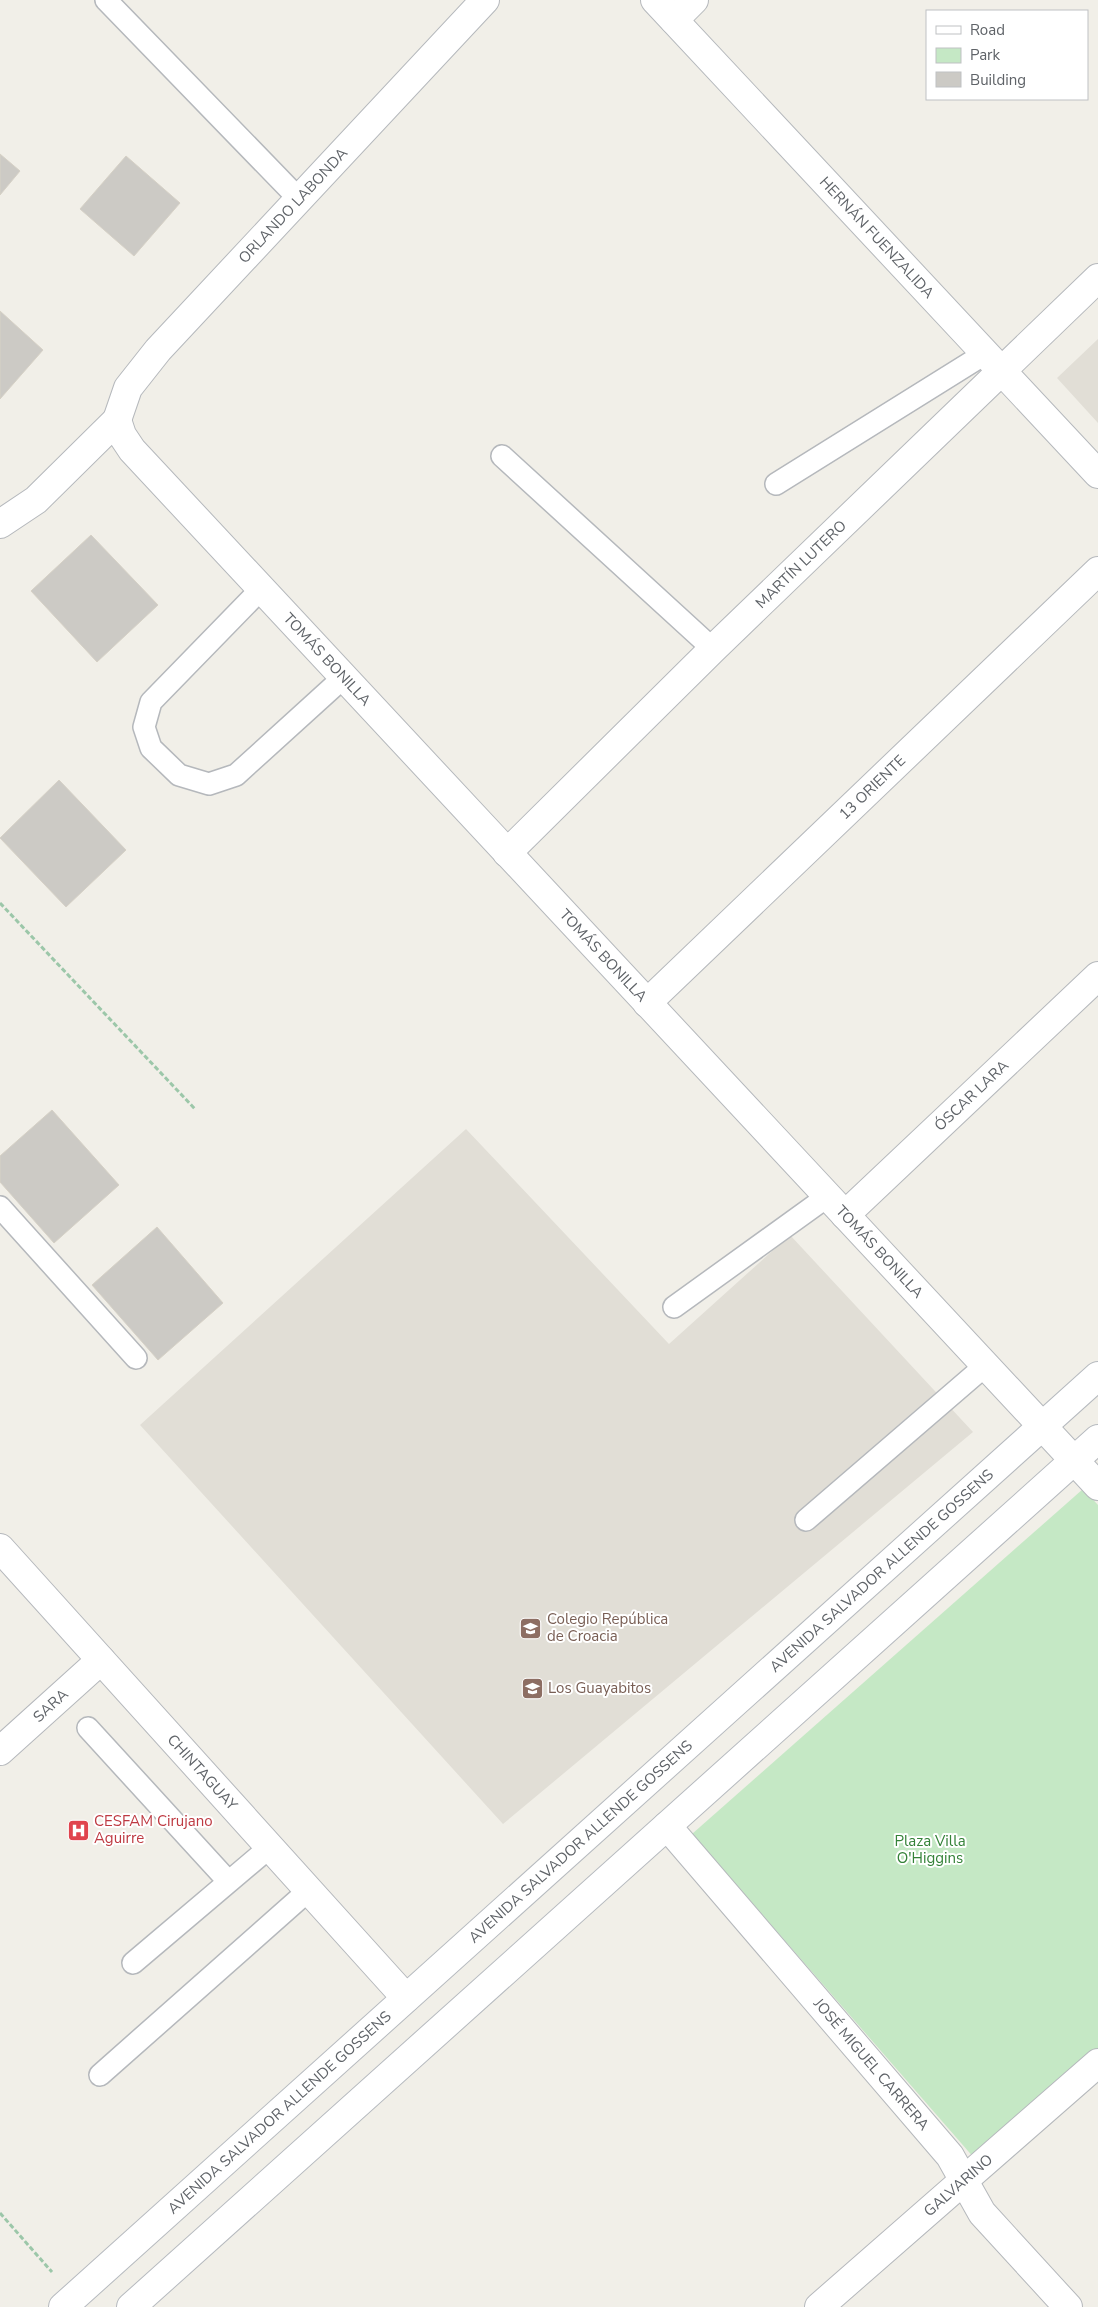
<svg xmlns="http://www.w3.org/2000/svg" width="1098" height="2307" font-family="'Nunito Sans',sans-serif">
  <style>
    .education { fill: #e1ded6 }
    .green { fill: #c5e8c5 }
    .building { fill: #cccac5; stroke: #d6d1c6 }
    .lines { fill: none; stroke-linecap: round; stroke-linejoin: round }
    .service-casing { stroke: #b5b8bc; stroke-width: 24 }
    .minor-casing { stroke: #b5b8bc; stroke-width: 30 }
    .secondary-casing { stroke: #b6babf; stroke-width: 30 }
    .path { stroke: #9cc7a9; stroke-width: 3; stroke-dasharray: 5 2.5; stroke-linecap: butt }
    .service { stroke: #fff; stroke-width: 21 }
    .minor { stroke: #fff; stroke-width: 28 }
    .secondary { stroke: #fff; stroke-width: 28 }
    .labels { text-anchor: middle; stroke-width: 4; stroke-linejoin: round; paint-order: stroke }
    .street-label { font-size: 15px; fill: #5f6368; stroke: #fff }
    .education-label { font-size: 15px; fill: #785e54; stroke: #fff; text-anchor: start }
    .health-label { font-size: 15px; fill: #be3a42; stroke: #fff; text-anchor: start }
    .park-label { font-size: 15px; fill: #348238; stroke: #fff }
  </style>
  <rect width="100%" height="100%" fill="#f1efe8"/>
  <path class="education" d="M 1098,339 L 1098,423 L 1057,378 Z
    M 466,1129 L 669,1344 L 790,1235 L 973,1432 L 503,1824 L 140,1425 Z"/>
  <path class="green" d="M 1083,1489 L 1098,1505 L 1098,2050 L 975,2159 L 692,1834 Z"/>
  <path class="building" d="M 0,154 L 20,171 L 0,195 Z
    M 126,156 L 180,203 L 134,256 L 80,209 Z
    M 0,311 L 43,350 L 0,399 Z
    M 91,535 L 158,605 L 97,662 L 31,591 Z
    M 59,780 L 126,850 L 66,907 L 0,838 Z
    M 52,1110 L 119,1185 L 54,1243 L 0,1182 L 0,1156 Z
    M 157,1227 L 223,1303 L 158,1360 L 92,1285 Z"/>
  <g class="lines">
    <defs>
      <path id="service" d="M 106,0 L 299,199
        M 502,456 L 713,649
        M 776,484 L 986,353
        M 261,589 L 151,702 L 144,727 L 151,748 L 179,775 L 209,784 L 236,775 L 344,677
        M 0,1207 L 136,1358
        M 674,1307 L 828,1196
        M 806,1520 L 986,1365
        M 88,1728 L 228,1881
        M 133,1963 L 270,1847
        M 100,2075 L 309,1890"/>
      <g id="minor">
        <path id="s1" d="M 655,0 L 1098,474"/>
        <path d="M 674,20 L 694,0"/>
        <path id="s2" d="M 117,420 L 122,435 L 132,450 L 1098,1486"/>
        <path id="s3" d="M 117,420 L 128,388 L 158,350 L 485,0"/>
        <path d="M 0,524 L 36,500 L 117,420"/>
        <path id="s4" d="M 507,853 L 713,649 L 1098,278"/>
        <path id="s5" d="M 647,1003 L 1098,571"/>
        <path id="s6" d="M 845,1215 L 1098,976"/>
        <path id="s7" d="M 0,1548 L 406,1998"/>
        <path id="s8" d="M 0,1751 L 101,1660"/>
        <path id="s9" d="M 667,1826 L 950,2156 L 982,2213 L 1068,2307"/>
        <path id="s10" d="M 819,2307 L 1098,2063"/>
      </g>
      <g id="secondary">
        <path id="s11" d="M 63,2307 L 1098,1376"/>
        <path d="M 131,2307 L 1098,1439"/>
      </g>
    </defs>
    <use href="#service" class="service-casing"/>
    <use href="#minor" class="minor-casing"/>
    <use href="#secondary" class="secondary-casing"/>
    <path class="path" d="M 0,903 L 195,1109
      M 0,2213 L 52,2272"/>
    <use href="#service" class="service"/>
    <use href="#minor" class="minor"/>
    <use href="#secondary" class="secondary"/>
  </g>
  <defs>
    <symbol id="school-square" viewBox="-11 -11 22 22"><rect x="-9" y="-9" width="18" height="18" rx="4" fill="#8d6e63" stroke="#fff"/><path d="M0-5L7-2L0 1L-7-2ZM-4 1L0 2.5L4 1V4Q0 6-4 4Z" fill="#fff"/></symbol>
    <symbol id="hospital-square" viewBox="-11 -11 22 22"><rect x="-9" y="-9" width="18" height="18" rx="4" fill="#e0444e" stroke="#fff"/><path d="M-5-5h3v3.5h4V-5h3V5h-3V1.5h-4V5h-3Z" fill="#fff"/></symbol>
  </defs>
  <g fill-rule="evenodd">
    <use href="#school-square" x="518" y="1616" width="25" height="25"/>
    <use href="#school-square" x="520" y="1676" width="25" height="25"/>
    <use href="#hospital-square" x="66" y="1818" width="25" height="25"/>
  </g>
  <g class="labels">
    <g class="street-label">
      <text dy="5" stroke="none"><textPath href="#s3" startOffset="280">ORLANDO LABONDA</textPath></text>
      <text dy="5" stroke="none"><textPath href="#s1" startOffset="325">HERNÁN FUENZALIDA</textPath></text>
      <text dy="5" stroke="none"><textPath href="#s4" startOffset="412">MARTÍN LUTERO</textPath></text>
      <text dy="5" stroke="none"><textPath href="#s2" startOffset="320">TOMÁS BONILLA</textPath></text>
      <text dy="5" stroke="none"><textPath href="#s5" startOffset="312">13 ORIENTE</textPath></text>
      <text dy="5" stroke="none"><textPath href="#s2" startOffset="725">TOMÁS BONILLA</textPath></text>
      <text dy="5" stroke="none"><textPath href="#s6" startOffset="174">ÓSCAR LARA</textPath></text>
      <text dy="5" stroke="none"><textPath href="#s2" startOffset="1130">TOMÁS BONILLA</textPath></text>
      <text dy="5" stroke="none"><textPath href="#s11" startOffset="1101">AVENIDA SALVADOR ALLENDE GOSSENS</textPath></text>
      <text dy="5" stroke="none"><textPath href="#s8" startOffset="68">SARA</textPath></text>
      <text dy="5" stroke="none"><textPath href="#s7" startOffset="302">CHINTAGUAY</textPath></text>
      <text dy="5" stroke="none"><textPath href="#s11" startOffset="696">AVENIDA SALVADOR ALLENDE GOSSENS</textPath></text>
      <text dy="5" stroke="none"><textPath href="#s9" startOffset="314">JOSÉ MIGUEL CARRERA</textPath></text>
      <text dy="5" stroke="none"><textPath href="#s11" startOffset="291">AVENIDA SALVADOR ALLENDE GOSSENS</textPath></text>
      <text dy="5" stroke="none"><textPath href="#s10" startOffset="185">GALVARINO</textPath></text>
    </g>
    <g class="education-label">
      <text x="547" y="1624">Colegio República<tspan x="547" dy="17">de Croacia</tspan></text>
      <text x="548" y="1693">Los Guayabitos</text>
    </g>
    <g class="health-label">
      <text x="94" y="1826">CESFAM Cirujano<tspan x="94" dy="17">Aguirre</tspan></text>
    </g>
    <g class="park-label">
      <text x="930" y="1846">Plaza Villa<tspan x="930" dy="17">O'Higgins</tspan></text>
    </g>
  </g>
  <rect x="926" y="10" width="162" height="90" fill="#ffffff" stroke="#bfc1c3"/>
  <rect x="936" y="26" width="25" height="8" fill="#ffffff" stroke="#bfc1c3"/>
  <text x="970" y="35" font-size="15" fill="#5f6368">Road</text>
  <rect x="936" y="48" width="25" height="15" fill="#c5e8c5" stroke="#bfc1c3"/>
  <text x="970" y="60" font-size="15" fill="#5f6368">Park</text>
  <rect x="936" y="72" width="25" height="15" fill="#cccac5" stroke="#bfc1c3"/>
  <text x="970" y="85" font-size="15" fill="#5f6368">Building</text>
</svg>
